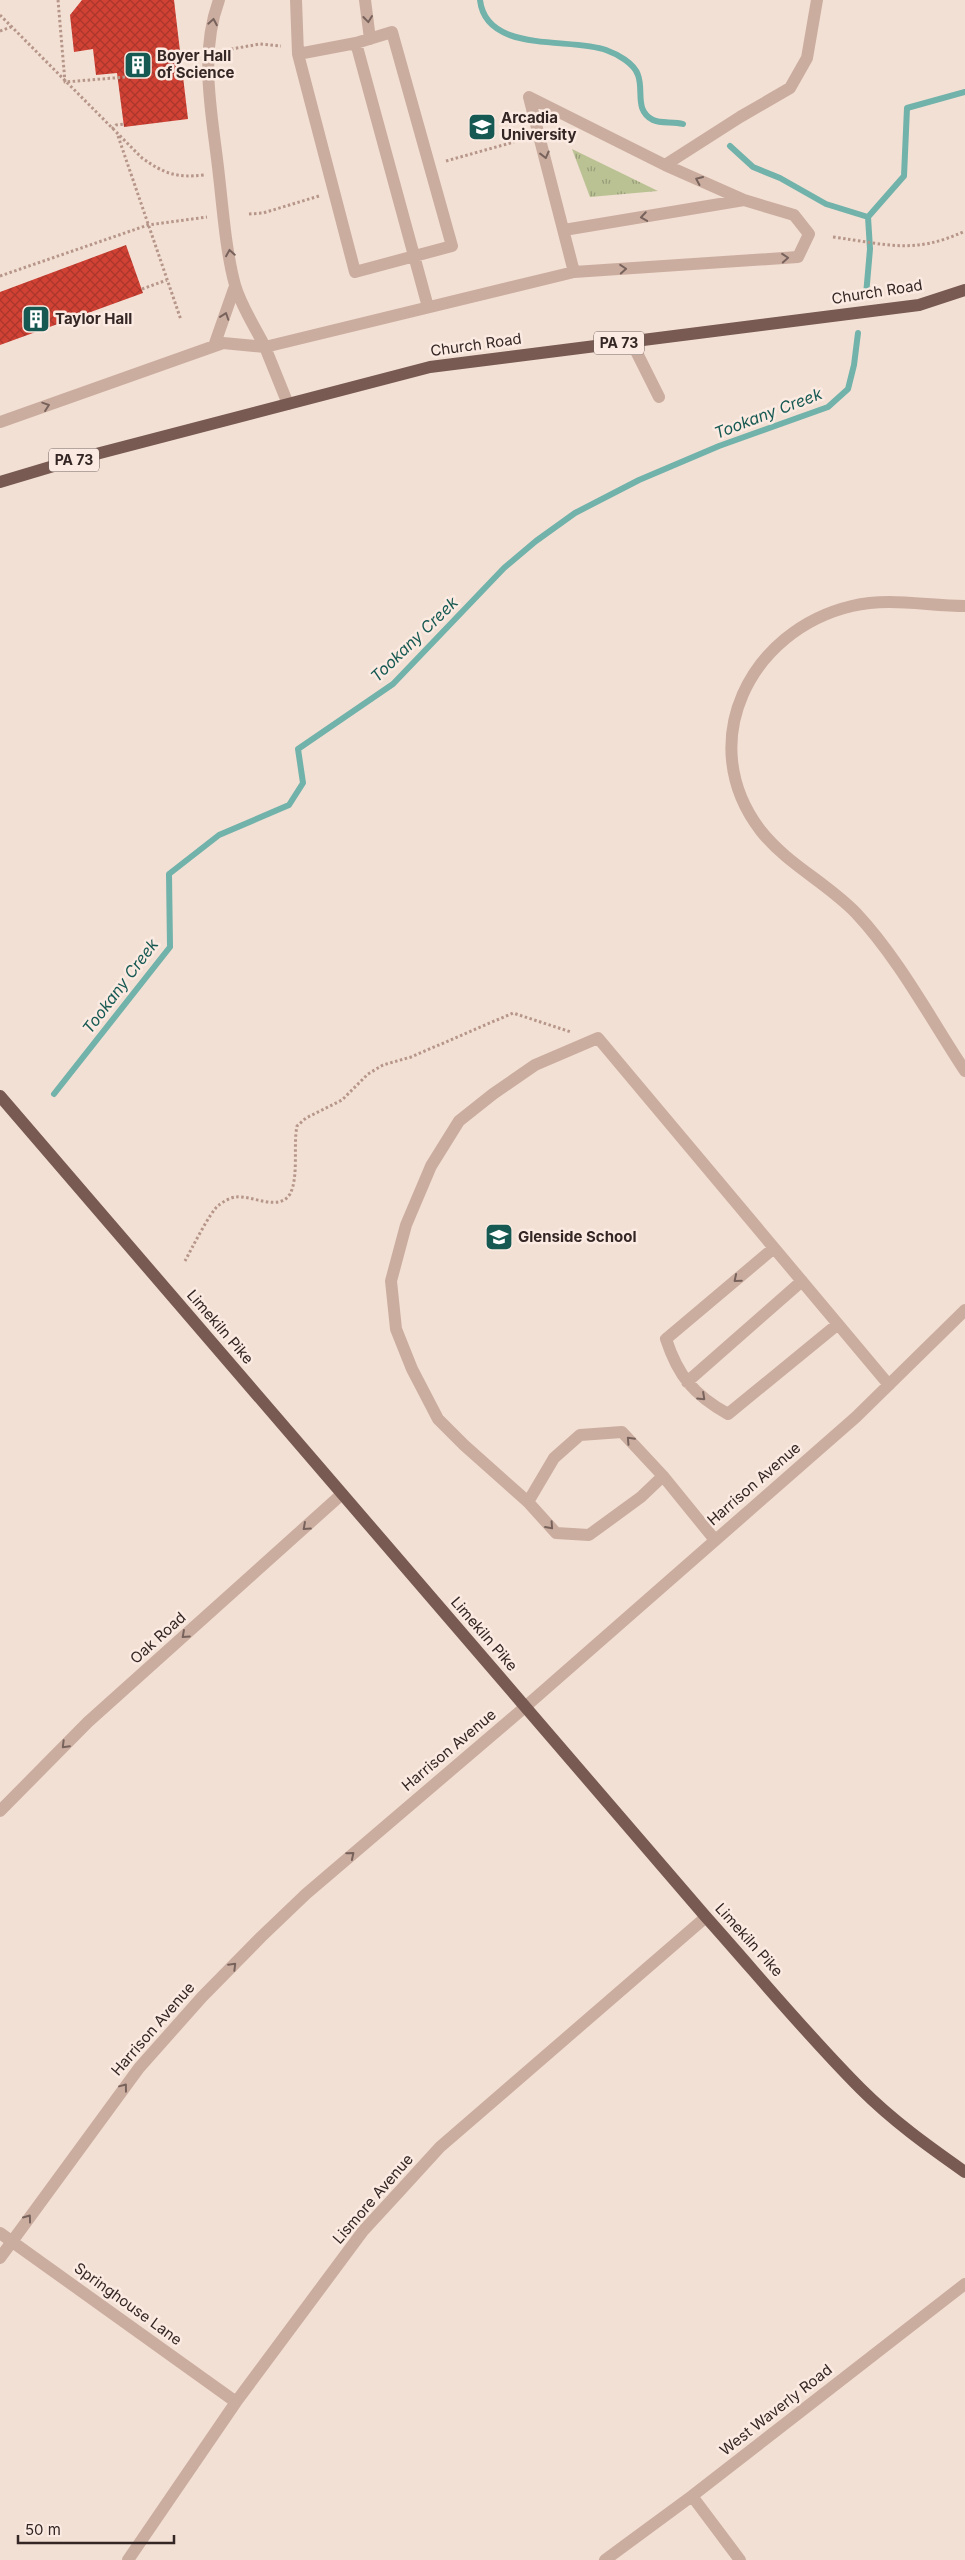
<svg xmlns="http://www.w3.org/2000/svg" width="965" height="2560" font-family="Inter,sans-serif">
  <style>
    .grass { fill: url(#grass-tufts) }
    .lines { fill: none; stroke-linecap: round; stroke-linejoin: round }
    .stream { stroke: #71b2aa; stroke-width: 6 }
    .building { fill: url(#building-cross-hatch) }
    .path { stroke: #b7968a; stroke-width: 3; stroke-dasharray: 2.5 2.5; stroke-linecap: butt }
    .minor { stroke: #cbada0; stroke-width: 12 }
    .major { stroke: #785a53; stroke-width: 12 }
    .oneway { stroke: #78635c }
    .labels { text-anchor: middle; stroke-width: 5; stroke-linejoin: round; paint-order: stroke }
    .shield { fill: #faeae1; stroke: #6f615d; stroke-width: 1 }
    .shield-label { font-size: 14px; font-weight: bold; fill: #342624 }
    .poi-label { font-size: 15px; font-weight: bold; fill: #342624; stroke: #faeae1; text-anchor: start }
    .street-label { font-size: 15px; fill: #342624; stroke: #faeae1 }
    .water-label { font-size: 16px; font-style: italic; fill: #165952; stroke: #faeae1 }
  </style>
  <defs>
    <pattern id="grass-tufts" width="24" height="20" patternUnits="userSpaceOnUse" patternTransform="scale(1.25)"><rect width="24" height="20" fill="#bac294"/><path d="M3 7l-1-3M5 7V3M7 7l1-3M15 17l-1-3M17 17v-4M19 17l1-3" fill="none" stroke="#989d79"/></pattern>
    <pattern id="building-cross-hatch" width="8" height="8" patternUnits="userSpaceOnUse" patternTransform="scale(1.25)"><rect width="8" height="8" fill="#d14134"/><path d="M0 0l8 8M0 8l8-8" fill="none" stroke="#aa362c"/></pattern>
  </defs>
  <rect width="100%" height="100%" fill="#f3e0d4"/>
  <path class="grass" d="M 572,149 L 658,191 L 590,197 Z"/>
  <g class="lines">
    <path class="stream" d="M 480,0 C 486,54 570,37 606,50 C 617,54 634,63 638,75 C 644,91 634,110 653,120 C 661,124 674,121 683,124
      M 730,146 L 753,167 L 780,178 L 826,204 L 868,217
      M 866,295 L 870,249 L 868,217 L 904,176 L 907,108 L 965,92
      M 54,1094 L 170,947 L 169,874 L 219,835 L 289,805 L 303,783 L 298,749 L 393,684 L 504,568 L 536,541 L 575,513 L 639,480 L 719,446 L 828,407 L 848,389 L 854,365 L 858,333"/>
  </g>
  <path class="building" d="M 82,0 L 174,0 L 188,119 L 124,127 L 117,73 L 96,75 L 93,49 L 74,52 L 70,15 Z
    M 126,245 L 143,293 L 0,345 L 0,292 Z"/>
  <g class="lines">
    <path class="path" d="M 58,0 L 65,82 L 126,77
      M 0,15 L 142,158 C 165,174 176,178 204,175
      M 0,31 L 11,27
      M 226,50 L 260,44 L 281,46
      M 112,129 L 116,125 L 124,124
      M 118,136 L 181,320
      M 446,161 L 514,142
      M 249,214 L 263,213 L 319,196
      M 833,237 C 886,244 914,255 965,231
      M 0,276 L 148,225 L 207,217
      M 142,289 L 167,280
      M 185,1261 C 191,1250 211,1210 219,1205 C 223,1202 231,1197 236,1197 C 252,1195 279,1212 290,1194 C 299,1177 293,1145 297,1126 L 306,1118 L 342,1100 L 368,1074 L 383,1065 L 411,1057 L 513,1013 L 571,1032"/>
    <path class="minor" d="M 219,0 C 198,57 213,118 219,176 C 223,211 226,252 235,285 C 241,306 255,327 265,347
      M 296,0 L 298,54
      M 365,0 L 370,39
      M 356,43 L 298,54 L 355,272 L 452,246 L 392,32 L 356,43 L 428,307
      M 665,165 L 740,117 L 790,88 L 807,58 L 817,0
      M 564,230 L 744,200
      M 631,341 L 659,397
      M 214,346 L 235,286
      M 288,404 L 265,347 L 574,272 L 798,257 L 809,234 L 794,215 L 744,200 L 665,165 L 529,97 L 574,272
      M 0,422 L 223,343 L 265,347
      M 965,606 C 927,606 889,597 852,606 C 750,630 693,743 761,831 C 787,864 827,883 856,913 C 899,959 930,1018 965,1071
      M 774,1248 L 666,1339 C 678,1376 694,1395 728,1414 L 838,1324
      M 687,1382 L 802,1281
      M 663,1476 L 641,1497 L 589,1535 L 556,1533 L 528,1502 L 554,1458 L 580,1435 L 622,1432 L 663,1476 L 715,1540
      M 528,1502 L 464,1445 L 438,1419 L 412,1369 L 396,1329 L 391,1281 L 406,1225 L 431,1166 L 459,1121 L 493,1094 L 535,1065 L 598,1038 L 889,1385
      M 0,1811 L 88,1722 L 342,1494
      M 0,2233 L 236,2402
      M 0,2258 L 139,2068 L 202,1997 L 261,1937 L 306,1894 L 525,1707 L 856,1417 L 965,1310
      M 692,2496 L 740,2560
      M 128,2560 L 236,2402 L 363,2231 L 398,2193 L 440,2147 L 706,1917
      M 605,2560 L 692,2496 L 965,2284"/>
    <path class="major" d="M 0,482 L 77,459 L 430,367 L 919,305 L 965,290
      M 0,1096 L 706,1917 C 757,1974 807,2035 861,2089 C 893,2121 928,2146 965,2172"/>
  </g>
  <defs><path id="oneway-chevron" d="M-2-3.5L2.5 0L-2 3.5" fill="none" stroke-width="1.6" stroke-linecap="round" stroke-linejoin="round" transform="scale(1.25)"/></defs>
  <g class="oneway">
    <use href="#oneway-chevron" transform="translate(368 19) rotate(83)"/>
    <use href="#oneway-chevron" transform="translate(213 22) rotate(-80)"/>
    <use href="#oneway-chevron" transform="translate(545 155) rotate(76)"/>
    <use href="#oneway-chevron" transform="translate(699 180) rotate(-156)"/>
    <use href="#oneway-chevron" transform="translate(644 217) rotate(171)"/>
    <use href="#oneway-chevron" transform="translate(230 253) rotate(-99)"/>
    <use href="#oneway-chevron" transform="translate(785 258) rotate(-4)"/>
    <use href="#oneway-chevron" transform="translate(623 269) rotate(-4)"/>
    <use href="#oneway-chevron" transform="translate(225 316) rotate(-71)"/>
    <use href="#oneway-chevron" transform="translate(46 406) rotate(-19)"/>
    <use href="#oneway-chevron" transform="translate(737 1279) rotate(140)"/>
    <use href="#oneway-chevron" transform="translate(702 1397) rotate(43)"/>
    <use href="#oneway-chevron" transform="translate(630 1440) rotate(-133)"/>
    <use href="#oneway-chevron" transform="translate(550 1526) rotate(48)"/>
    <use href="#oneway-chevron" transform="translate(306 1527) rotate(138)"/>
    <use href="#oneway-chevron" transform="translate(185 1635) rotate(138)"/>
    <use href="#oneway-chevron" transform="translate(65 1745) rotate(135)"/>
    <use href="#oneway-chevron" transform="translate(351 1855) rotate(-40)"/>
    <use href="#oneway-chevron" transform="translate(233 1966) rotate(-45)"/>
    <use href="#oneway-chevron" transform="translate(124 2087) rotate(-53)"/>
    <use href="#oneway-chevron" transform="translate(28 2218) rotate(-54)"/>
  </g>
  <defs>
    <symbol id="building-square" viewBox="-11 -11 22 22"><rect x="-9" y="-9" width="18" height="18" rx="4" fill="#165952" stroke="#faeae1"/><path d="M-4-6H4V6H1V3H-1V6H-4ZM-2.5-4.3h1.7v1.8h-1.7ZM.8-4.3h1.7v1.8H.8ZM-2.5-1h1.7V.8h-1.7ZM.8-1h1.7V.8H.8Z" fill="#fff"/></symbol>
    <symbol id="university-square" viewBox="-11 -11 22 22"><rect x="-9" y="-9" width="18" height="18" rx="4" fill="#165952" stroke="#faeae1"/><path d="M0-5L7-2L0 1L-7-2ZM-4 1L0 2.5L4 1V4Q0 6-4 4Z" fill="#fff"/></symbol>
    <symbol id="school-square" viewBox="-11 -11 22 22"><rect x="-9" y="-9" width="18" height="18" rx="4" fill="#165952" stroke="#faeae1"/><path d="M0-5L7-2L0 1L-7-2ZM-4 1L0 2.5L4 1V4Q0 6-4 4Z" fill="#fff"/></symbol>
  </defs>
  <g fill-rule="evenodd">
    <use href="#building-square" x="122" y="49" width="32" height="32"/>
    <use href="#university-square" x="466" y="111" width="32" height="32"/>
    <use href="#building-square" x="20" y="303" width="32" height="32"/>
    <use href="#school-square" x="483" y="1221" width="32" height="32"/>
  </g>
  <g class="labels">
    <g class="shield">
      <rect x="594" y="331.5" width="50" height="23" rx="4"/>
      <rect x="49" y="448.5" width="50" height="23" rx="4"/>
    </g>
    <g class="shield-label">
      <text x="619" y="348">PA 73</text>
      <text x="74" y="465">PA 73</text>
    </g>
    <g class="poi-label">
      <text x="157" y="61">Boyer Hall<tspan x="157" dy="17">of Science</tspan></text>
      <text x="501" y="123">Arcadia<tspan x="501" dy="17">University</tspan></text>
      <text x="55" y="324">Taylor Hall</text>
      <text x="518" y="1242">Glenside School</text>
    </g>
    <g class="street-label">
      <text transform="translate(877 292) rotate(-9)" y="5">Church Road</text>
      <text transform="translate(476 345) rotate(-8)" y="5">Church Road</text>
      <text transform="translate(220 1327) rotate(49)" y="5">Limekiln Pike</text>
      <text transform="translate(754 1484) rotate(-41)" y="5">Harrison Avenue</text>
      <text transform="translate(484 1634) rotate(49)" y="5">Limekiln Pike</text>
      <text transform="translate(158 1638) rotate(-42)" y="5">Oak Road</text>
      <text transform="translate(449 1750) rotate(-40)" y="5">Harrison Avenue</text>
      <text transform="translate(749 1940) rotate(48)" y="5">Limekiln Pike</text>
      <text transform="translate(153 2029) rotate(-49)" y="5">Harrison Avenue</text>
      <text transform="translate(373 2199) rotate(-49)" y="5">Lismore Avenue</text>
      <text transform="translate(128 2304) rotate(36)" y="5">Springhouse Lane</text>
      <text transform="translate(776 2410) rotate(-38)" y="5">West Waverly Road</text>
    </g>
    <g class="water-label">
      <text transform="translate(768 413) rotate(-21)" y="6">Tookany Creek</text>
      <text transform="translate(414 639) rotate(-44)" y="6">Tookany Creek</text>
      <text transform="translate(120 986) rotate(-53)" y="6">Tookany Creek</text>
    </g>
  </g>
  <path d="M18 2535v8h156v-8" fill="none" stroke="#342624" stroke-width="2.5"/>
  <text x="25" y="2535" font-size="15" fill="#342624" stroke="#faeae1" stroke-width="4" paint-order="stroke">50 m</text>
</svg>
